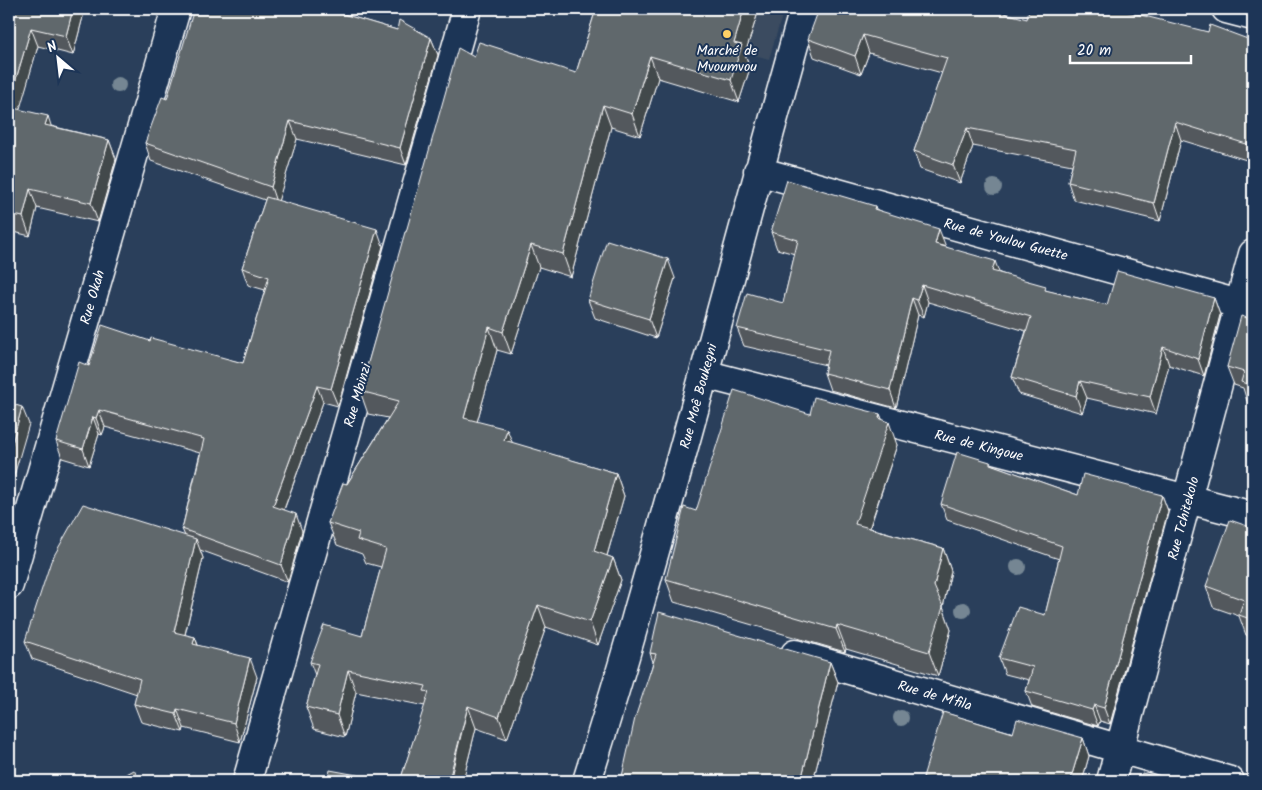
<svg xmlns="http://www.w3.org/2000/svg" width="1262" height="790" font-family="Kalam,sans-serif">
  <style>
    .built { fill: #3a4b60 }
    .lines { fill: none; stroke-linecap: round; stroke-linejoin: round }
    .minor-casing { stroke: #fff; stroke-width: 31 }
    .minor { stroke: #1d3557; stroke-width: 28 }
    .tree { fill: #748693 }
    .wall { fill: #53595d; stroke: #fff }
    .shaded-wall { fill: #43484c; stroke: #fff }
    .building { fill: #60676c; stroke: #fff }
    .poi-dot { fill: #ffd166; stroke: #1d3557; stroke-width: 2 }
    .labels { text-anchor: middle; stroke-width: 4; stroke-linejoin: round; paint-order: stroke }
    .poi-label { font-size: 14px; fill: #fff; stroke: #1d3557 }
    .street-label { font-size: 14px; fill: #fff; stroke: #1d3557 }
  </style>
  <rect width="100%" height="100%" fill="#2a3f5b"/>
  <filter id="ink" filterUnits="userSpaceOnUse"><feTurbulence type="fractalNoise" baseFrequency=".02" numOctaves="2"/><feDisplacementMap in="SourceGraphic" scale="10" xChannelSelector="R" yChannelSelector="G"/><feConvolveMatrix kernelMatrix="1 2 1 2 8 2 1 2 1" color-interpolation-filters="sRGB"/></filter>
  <g filter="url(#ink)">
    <path class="built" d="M 585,9 L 784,9 L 769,59 Z"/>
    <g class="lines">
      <defs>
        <path id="minor" d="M 1226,9 L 1253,16
          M 758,171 L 1253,308
          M 704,374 L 1253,516
          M 9,585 L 176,9
          M 795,654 L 1230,781
          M 247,781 L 467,9
          M 587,781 C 605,723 623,666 639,607 C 696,409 748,208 804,9
          M 1111,781 L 1253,254"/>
      </defs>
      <use href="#minor" class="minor-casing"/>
      <use href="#minor" class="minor"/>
    </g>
    <g class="tree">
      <circle cx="118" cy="85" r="8"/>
      <circle cx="994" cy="187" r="8"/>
      <circle cx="1018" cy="567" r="8"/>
      <circle cx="963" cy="610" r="8"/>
      <circle cx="901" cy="718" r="8"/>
    </g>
    <path class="wall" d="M 9,9 L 85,9 L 73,55 L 38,46 L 19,110 L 51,126 L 109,140 L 116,159 L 98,222 L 37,208 L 30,236 L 10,231 L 9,234 Z
      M 333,9 L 332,11 L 397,30 L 431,38 L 438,55 L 406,165 L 297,139 L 278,201 L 383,246 L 338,406 L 323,402 L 284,510 L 302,531 L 288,582 L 200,550 L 203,558 L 185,635 L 195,637 L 198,645 L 257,677 L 240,742 L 184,728 L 183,732 L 141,722 L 134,704 L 137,694 L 32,659 L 25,641 L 185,536 L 182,529 L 200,453 L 105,427 L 102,435 L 99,434 L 89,466 L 62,458 L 56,441 L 89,366 L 150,341 L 243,363 L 265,290 L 248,285 L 242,268 L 265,200 L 151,161 L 145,143 L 167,99 Z
      M 596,9 L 759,9 L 745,54 L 750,68 L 739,102 L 658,78 L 640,136 L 611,127 L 571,277 L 539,267 L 511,354 L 497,350 L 477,422 L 512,443 L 616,473 L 624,496 L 607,556 L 613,558 L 621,580 L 598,645 L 546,627 L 507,739 L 476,728 L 463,781 L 400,781 L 425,706 L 356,692 L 345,737 L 314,729 L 306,707 L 315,675 L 310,662 L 362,636 L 381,567 L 366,563 L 362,554 L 337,545 L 328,523 L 347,484 L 388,418 L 368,414 L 360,391 L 406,232 L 474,57 L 576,73 Z
      M 1027,19 L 1208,32 L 1253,41 L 1253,162 L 1181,140 L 1160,221 L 1074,200 L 1068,182 L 1072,165 L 973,146 L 960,183 L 920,169 L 914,151 L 942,73 L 869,53 L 861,74 L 814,57 L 808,39 Z
      M 875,206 L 876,209 L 946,247 L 1000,273 L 1048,291 L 1107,305 L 1214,298 L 1220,315 L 1204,376 L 1169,365 L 1156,414 L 1087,398 L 1082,413 L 1019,394 L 1012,377 L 1026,331 L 928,302 L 924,317 L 918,315 L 896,408 L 830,390 L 824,373 L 826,365 L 744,346 L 737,328 L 783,303 L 795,254 L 777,249 L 771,232 Z
      M 675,278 L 656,338 L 595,318 L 588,300 Z
      M 1253,320 L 1253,403 L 1247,401 L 1243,388 L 1234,385 L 1227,367 Z
      M 810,414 L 880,414 L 882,419 L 897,445 L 870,528 L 943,548 L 951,571 L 943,607 L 951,630 L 938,676 L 846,649 L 845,652 L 674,602 L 666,579 L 696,511 Z
      M 990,462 L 992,465 L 1078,495 L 1162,495 L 1168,511 L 1110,724 L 1100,721 L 1098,726 L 1032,707 L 1026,691 L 1029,680 L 1005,674 L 999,658 L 1045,615 L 1059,559 L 947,520 L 941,504 Z
      M 1253,528 L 1253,638 L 1246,635 L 1239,616 L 1213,607 L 1206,586 Z
      M 650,653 L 830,662 L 838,682 L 813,781 L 621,781 L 653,662 Z
      M 1013,733 L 1083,738 L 1089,756 L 1082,781 L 924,781 L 923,777 Z"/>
    <path class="shaded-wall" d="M 73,9 L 85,9 L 73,55 L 66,36 Z
      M 744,9 L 759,9 L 745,54 L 750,68 L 739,102 L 731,80 L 734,43 Z
      M 31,28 L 38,46 L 15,126 L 9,110 L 9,103 Z
      M 863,35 L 869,53 L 861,74 L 855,56 Z
      M 431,38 L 438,55 L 406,165 L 400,148 Z
      M 650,56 L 658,78 L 640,136 L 632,114 Z
      M 603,105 L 611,127 L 571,277 L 563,254 Z
      M 48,116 L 54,135 L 45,125 Z
      M 290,121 L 297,139 L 277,205 L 271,187 Z
      M 1175,122 L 1181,140 L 1160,221 L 1154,203 Z
      M 967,128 L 973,146 L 960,183 L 953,165 Z
      M 109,140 L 116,159 L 98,222 L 91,203 Z
      M 30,189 L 37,208 L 30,236 L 23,217 Z
      M 377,229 L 383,246 L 338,406 L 331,389 Z
      M 939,229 L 946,247 L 935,244 Z
      M 531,245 L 539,267 L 511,354 L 503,332 Z
      M 668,259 L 675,278 L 656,338 L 649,319 Z
      M 995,261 L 1001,278 L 992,271 Z
      M 922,285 L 928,302 L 924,317 L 917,300 Z
      M 912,298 L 918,315 L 896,408 L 890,390 Z
      M 1214,298 L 1220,315 L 1204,376 L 1198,359 Z
      M 489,327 L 497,350 L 472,440 L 464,418 Z
      M 1163,347 L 1169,365 L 1156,414 L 1150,397 Z
      M 1080,381 L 1087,398 L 1082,413 L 1076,396 Z
      M 317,386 L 323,402 L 279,523 L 273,506 Z
      M 22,407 L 29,424 L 9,493 L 9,454 Z
      M 99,410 L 105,427 L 102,435 L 96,418 Z
      M 880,414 L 886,430 L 889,422 L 897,445 L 863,547 L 855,524 Z
      M 93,417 L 99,434 L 89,466 L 83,449 Z
      M 507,429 L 516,452 L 504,440 Z
      M 616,473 L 624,496 L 602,573 L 594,551 Z
      M 1162,495 L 1168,511 L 1110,724 L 1104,708 Z
      M 296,514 L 302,531 L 288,582 L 281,565 Z
      M 196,539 L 203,558 L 181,651 L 174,632 Z
      M 943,548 L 951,571 L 943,607 L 951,630 L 938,676 L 929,652 L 934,586 Z
      M 613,558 L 621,580 L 598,645 L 590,622 Z
      M 538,605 L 546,627 L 507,739 L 499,717 Z
      M 837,625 L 846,649 L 845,652 L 836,629 Z
      M 195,637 L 201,655 L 193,644 Z
      M 250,658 L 257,677 L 240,742 L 234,723 Z
      M 830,662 L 838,682 L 813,781 L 801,781 Z
      M 348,670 L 356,692 L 345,737 L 337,715 Z
      M 1094,705 L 1100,721 L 1098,726 L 1092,710 Z
      M 468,706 L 476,728 L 463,781 L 450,781 Z
      M 177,709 L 184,728 L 183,732 L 176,714 Z
      M 1083,738 L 1089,756 L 1082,781 L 1070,781 Z"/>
    <path class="building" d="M 9,9 L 73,9 L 66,36 L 31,28 L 9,103 Z
      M 194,9 L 326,9 L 397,30 L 399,20 L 431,38 L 400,148 L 290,121 L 271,187 L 145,143 L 162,97 L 167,99 Z
      M 596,9 L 744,9 L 734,43 L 742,45 L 731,80 L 650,56 L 632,114 L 603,105 L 563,254 L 531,245 L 503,332 L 489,327 L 464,418 L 507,429 L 504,440 L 616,473 L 594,551 L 613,558 L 590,622 L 538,605 L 499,717 L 468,706 L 449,780 L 438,776 L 437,781 L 400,781 L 429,692 L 424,691 L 426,686 L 348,670 L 337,715 L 306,707 L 318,664 L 310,662 L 324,625 L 362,636 L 386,549 L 357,540 L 359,533 L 328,523 L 343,483 L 347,484 L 399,401 L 360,391 L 405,232 L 406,232 L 458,48 L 474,57 L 479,42 L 576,73 Z
      M 819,9 L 990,9 L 1027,19 L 1029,9 L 1117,9 L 1208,32 L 1210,25 L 1253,41 L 1253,146 L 1175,122 L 1154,203 L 1068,182 L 1076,149 L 967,128 L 953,165 L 914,151 L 947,58 L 863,35 L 855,56 L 808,39 Z
      M 9,107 L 48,116 L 45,125 L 109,140 L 91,203 L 30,189 L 23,217 L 9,214 Z
      M 787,180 L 875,206 L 874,209 L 939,229 L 935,244 L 995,261 L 992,271 L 1046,286 L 1045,290 L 1107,305 L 1117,271 L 1214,298 L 1198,359 L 1163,347 L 1150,397 L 1080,381 L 1076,396 L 1012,377 L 1031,317 L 922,285 L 917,300 L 912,298 L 890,390 L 824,373 L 829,350 L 737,328 L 747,293 L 783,303 L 798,240 L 771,232 Z
      M 266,197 L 377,229 L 331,389 L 317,386 L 273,506 L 296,514 L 281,565 L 182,529 L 204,439 L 99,410 L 96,418 L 93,417 L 83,449 L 56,441 L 79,362 L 89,366 L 102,325 L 150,341 L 151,338 L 243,363 L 269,277 L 242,268 Z
      M 607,240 L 668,259 L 649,319 L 588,300 Z
      M 1241,316 L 1253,320 L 1253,386 L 1241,382 L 1244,372 L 1227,367 Z
      M 734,390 L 810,414 L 814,397 L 880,414 L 879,418 L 889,422 L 855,524 L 943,548 L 934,586 L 943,607 L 929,652 L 837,625 L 836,629 L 666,579 L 684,507 L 696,511 Z
      M 9,403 L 22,407 L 9,454 Z
      M 957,452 L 990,462 L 990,464 L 1078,495 L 1083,474 L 1162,495 L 1104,708 L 1094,705 L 1092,710 L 1026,691 L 1033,667 L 999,658 L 1018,607 L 1045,615 L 1062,546 L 941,504 Z
      M 83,504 L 196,539 L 174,632 L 195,637 L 193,644 L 250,658 L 234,723 L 177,709 L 176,714 L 134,704 L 140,679 L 25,641 L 51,561 Z
      M 1230,520 L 1253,528 L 1253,620 L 1239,615 L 1244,600 L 1206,586 Z
      M 659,612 L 830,662 L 801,781 L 621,781 L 635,718 L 656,654 L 650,653 Z
      M 943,712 L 1013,733 L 1017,719 L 1083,738 L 1070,781 L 936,781 L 923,777 Z
      M 134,770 L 140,781 L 114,781 Z
      M 330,770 L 389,781 L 328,781 Z
      M 1142,773 L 1170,781 L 1140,781 Z"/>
  </g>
  <circle class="poi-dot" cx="727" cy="34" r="5"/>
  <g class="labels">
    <g class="poi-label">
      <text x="727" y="55">Marché de<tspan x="727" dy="16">Mvoumvou</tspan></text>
    </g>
    <g class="street-label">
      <text transform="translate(1006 239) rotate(15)" y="5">Rue de Youlou Guette</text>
      <text transform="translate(92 297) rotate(-74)" y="5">Rue Okah</text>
      <text transform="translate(357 395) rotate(-74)" y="5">Rue Mbinzi</text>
      <text transform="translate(698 396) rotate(-75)" y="5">Rue Moê Boukegni</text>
      <text transform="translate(979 445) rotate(14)" y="5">Rue de Kingoue</text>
      <text transform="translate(1183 518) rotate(-75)" y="5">Rue Tchitekolo</text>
      <text transform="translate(935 695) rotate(16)" y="5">Rue de M'fila</text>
    </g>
  </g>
  <rect width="1262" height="790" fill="none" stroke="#1d3557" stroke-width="30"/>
  <rect x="15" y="15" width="1232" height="760" fill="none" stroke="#fff" stroke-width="2" filter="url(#ink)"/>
  <g transform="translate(58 58) rotate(332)" stroke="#1d3557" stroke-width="4" paint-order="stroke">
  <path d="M0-4L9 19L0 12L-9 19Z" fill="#ffffff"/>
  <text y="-8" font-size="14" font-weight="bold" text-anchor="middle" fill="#ffffff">N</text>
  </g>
  <path d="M1070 55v8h121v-8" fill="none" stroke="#ffffff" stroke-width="2.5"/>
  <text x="1077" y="55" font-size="15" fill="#ffffff" stroke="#1d3557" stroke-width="4" paint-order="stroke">20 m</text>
</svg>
